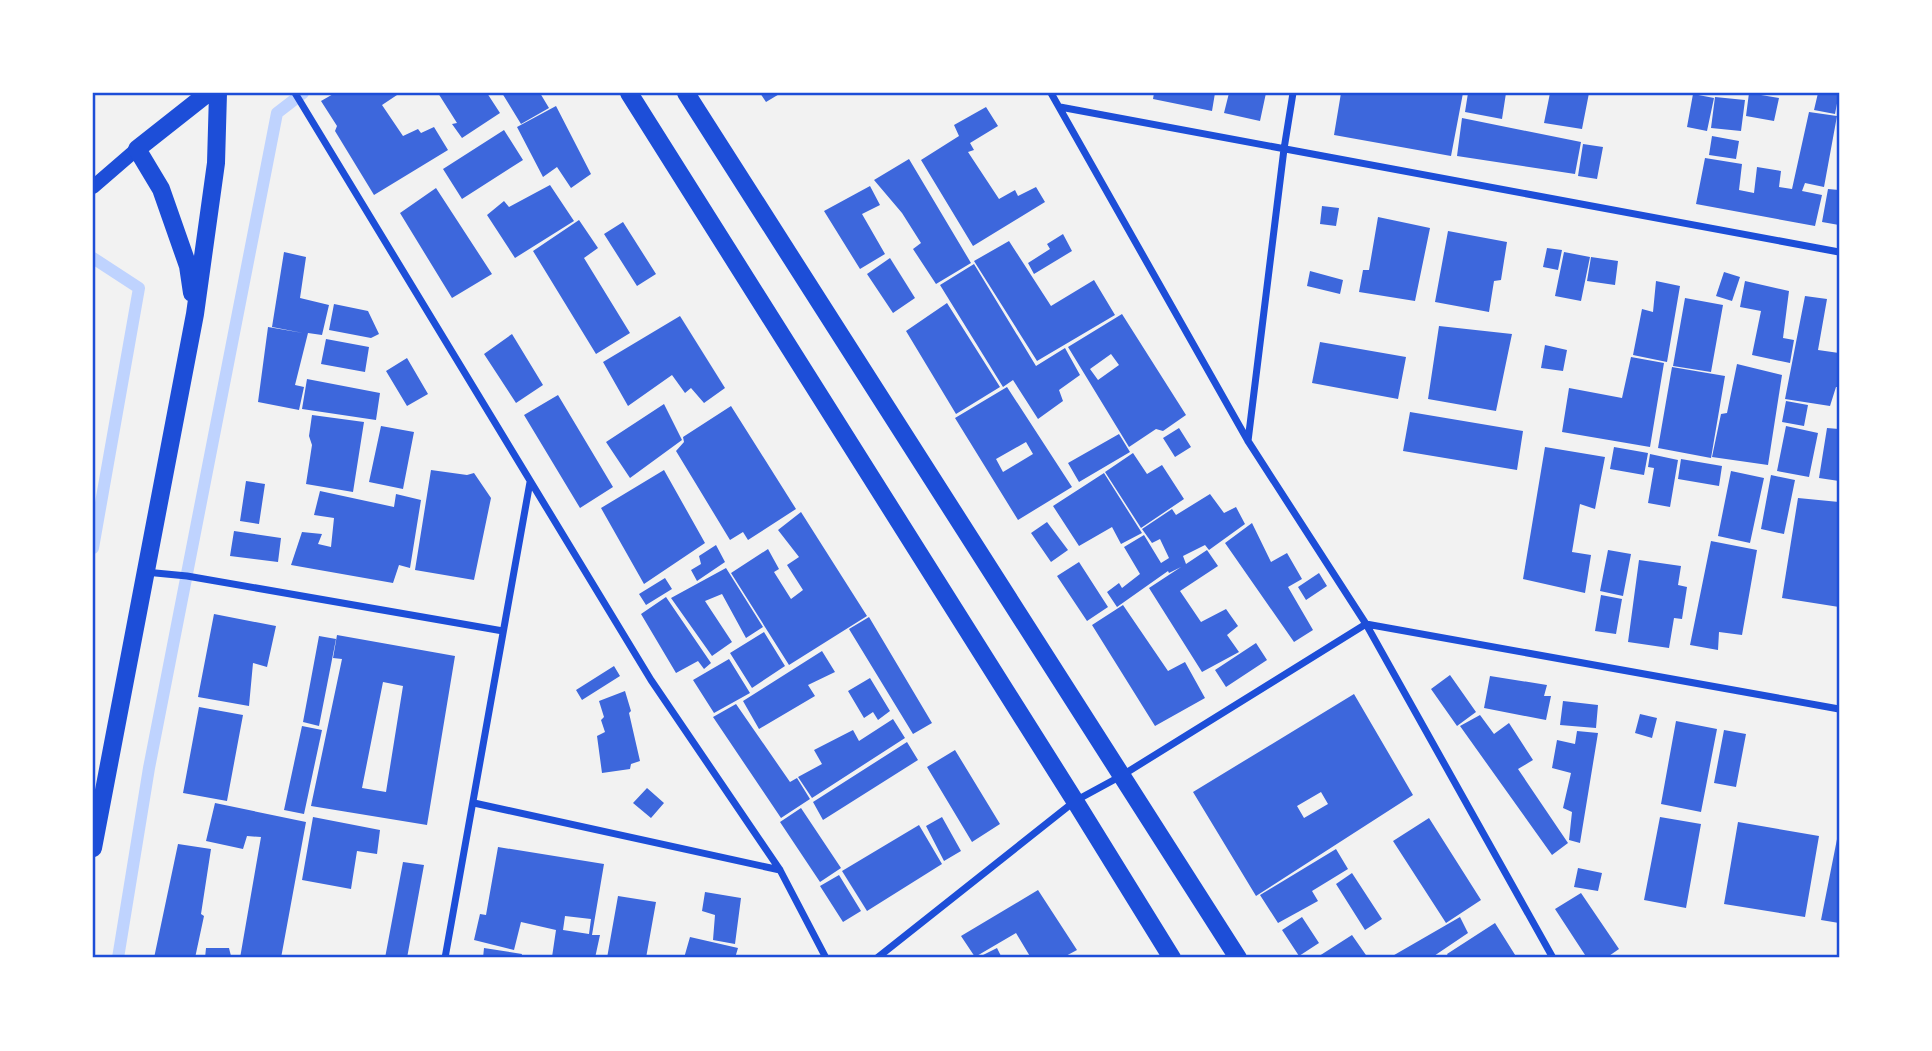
<svg xmlns="http://www.w3.org/2000/svg" width="1932" height="1051" font-family="Inter,sans-serif">
  <style>
    .lines { fill: none; stroke-linecap: round; stroke-linejoin: round }
    .stream { stroke: #bfd3fe; stroke-width: 12 }
    .building { fill: #3d67dc; fill-rule: evenodd }
    .minor { stroke: #1d4ed8; stroke-width: 7 }
    .secondary { stroke: #1d4ed8; stroke-width: 14 }
    .primary { stroke: #1d4ed8; stroke-width: 18 }
    .neatline { fill: none; stroke: #1d4ed8; stroke-width: 2.5 }
  </style>
  <rect width="100%" height="100%" fill="#f2f2f2"/>
  <g class="lines">
    <path class="stream" d="M 93,258 L 139,288 L 93,548
      M 118,958 L 149,768 L 277,113 L 303,93"/>
  </g>
  <path class="building" d="M 335,93 L 400,93 L 382,105 L 403,136 L 418,129 L 421,133 L 434,127 L 448,150 L 374,195 L 335,131 L 337,126 L 321,101 Z
    M 438,93 L 487,93 L 500,113 L 462,138 L 452,124 L 457,123 Z
    M 502,93 L 540,93 L 549,108 L 521,124 Z
    M 760,93 L 781,93 L 766,102 Z
    M 1154,93 L 1215,93 L 1212,111 L 1153,99 Z
    M 1229,93 L 1240,95 L 1241,93 L 1266,93 L 1260,121 L 1224,113 Z
    M 1341,93 L 1463,93 L 1451,156 L 1334,135 Z
    M 1468,93 L 1506,93 L 1502,119 L 1465,112 Z
    M 1550,93 L 1589,93 L 1582,129 L 1544,123 Z
    M 1749,93 L 1779,98 L 1774,121 L 1746,116 Z
    M 1818,93 L 1839,93 L 1835,114 L 1814,110 Z
    M 1693,94 L 1714,98 L 1707,131 L 1687,127 Z
    M 1715,97 L 1745,100 L 1741,131 L 1711,128 Z
    M 556,106 L 591,174 L 571,188 L 557,167 L 543,177 L 517,127 Z
    M 986,107 L 998,126 L 970,143 L 974,150 L 968,152 L 999,199 L 1015,190 L 1018,196 L 1036,187 L 1045,202 L 973,246 L 921,160 L 959,136 L 954,125 Z
    M 1809,112 L 1837,116 L 1824,187 L 1805,183 L 1802,191 L 1822,195 L 1815,226 L 1696,204 L 1705,158 L 1742,164 L 1739,190 L 1754,193 L 1757,167 L 1781,171 L 1779,187 L 1792,189 Z
    M 1462,118 L 1581,142 L 1575,174 L 1457,156 Z
    M 504,130 L 523,160 L 462,199 L 443,169 Z
    M 1712,136 L 1739,141 L 1736,159 L 1709,155 Z
    M 1583,144 L 1603,147 L 1597,179 L 1578,176 Z
    M 909,159 L 971,263 L 936,284 L 913,249 L 921,243 L 902,213 L 874,180 Z
    M 550,185 L 574,221 L 515,258 L 487,215 L 504,201 L 509,207 Z
    M 870,186 L 880,205 L 862,214 L 885,254 L 860,269 L 824,211 Z
    M 436,188 L 492,274 L 452,298 L 400,213 Z
    M 1828,189 L 1839,190 L 1839,225 L 1822,222 Z
    M 1322,206 L 1339,208 L 1336,226 L 1320,224 Z
    M 1378,217 L 1430,228 L 1415,301 L 1359,292 L 1363,270 L 1369,270 Z
    M 579,220 L 598,248 L 584,258 L 630,333 L 596,354 L 533,251 Z
    M 623,222 L 656,274 L 637,286 L 604,234 Z
    M 1448,231 L 1507,242 L 1501,280 L 1494,281 L 1489,312 L 1435,302 Z
    M 1063,234 L 1072,251 L 1034,274 L 1028,263 L 1050,249 L 1047,244 Z
    M 1009,241 L 1051,306 L 1094,280 L 1115,315 L 1037,361 L 974,261 Z
    M 1547,248 L 1562,250 L 1558,270 L 1543,267 Z
    M 284,252 L 306,257 L 300,298 L 329,305 L 322,335 L 308,333 L 295,385 L 304,387 L 299,410 L 258,402 L 268,327 L 303,333 L 272,327 Z
    M 1564,252 L 1590,257 L 1581,301 L 1555,296 Z
    M 1591,257 L 1618,261 L 1615,285 L 1587,281 Z
    M 890,258 L 915,298 L 893,313 L 867,274 Z
    M 974,264 L 1036,366 L 1065,348 L 1080,375 L 1059,390 L 1063,401 L 1038,419 L 1013,380 L 1003,387 L 940,285 Z
    M 1310,271 L 1343,280 L 1340,294 L 1307,286 Z
    M 1724,272 L 1740,277 L 1732,301 L 1716,296 Z
    M 1656,281 L 1680,286 L 1667,362 L 1633,355 L 1642,309 L 1653,312 Z
    M 1745,281 L 1789,291 L 1783,338 L 1794,340 L 1790,363 L 1752,355 L 1761,311 L 1740,307 Z
    M 1805,296 L 1827,299 L 1818,350 L 1839,353 L 1839,387 L 1836,387 L 1830,406 L 1785,399 Z
    M 1685,298 L 1723,305 L 1711,372 L 1673,366 Z
    M 947,303 L 1000,387 L 956,414 L 906,331 Z
    M 334,304 L 368,311 L 379,334 L 371,338 L 329,330 Z
    M 1122,314 L 1186,415 L 1163,431 L 1156,429 L 1129,447 L 1068,347 ZM 1111,354 L 1119,365 L 1098,380 L 1090,369 Z
    M 680,316 L 725,388 L 704,403 L 691,388 L 685,393 L 672,375 L 628,406 L 603,362 Z
    M 1439,326 L 1512,334 L 1496,411 L 1428,399 Z
    M 512,334 L 543,385 L 516,403 L 484,354 Z
    M 326,339 L 369,347 L 365,372 L 321,364 Z
    M 1320,342 L 1406,357 L 1398,399 L 1312,383 Z
    M 1545,345 L 1567,350 L 1563,371 L 1541,368 Z
    M 1631,357 L 1664,363 L 1650,447 L 1562,432 L 1569,388 L 1622,398 Z
    M 407,358 L 428,394 L 407,406 L 386,371 Z
    M 1737,364 L 1782,375 L 1768,465 L 1712,457 L 1721,414 L 1727,413 Z
    M 1672,367 L 1725,376 L 1711,458 L 1658,448 Z
    M 307,379 L 380,393 L 376,420 L 302,409 Z
    M 1007,387 L 1072,487 L 1018,520 L 955,418 ZM 1026,442 L 1033,454 L 1003,472 L 996,459 Z
    M 558,395 L 613,487 L 580,508 L 524,415 Z
    M 1786,401 L 1808,405 L 1804,426 L 1782,422 Z
    M 664,404 L 682,440 L 630,478 L 606,442 Z
    M 731,406 L 796,509 L 748,540 L 743,532 L 730,540 L 676,451 L 684,442 L 683,437 Z
    M 1410,412 L 1523,431 L 1517,470 L 1403,451 Z
    M 312,415 L 364,422 L 353,492 L 306,484 L 312,445 L 309,436 Z
    M 381,426 L 414,432 L 403,489 L 369,482 Z
    M 1786,426 L 1818,433 L 1809,477 L 1777,471 Z
    M 1179,428 L 1191,447 L 1175,457 L 1163,438 Z
    M 1827,428 L 1839,429 L 1839,481 L 1819,478 Z
    M 1119,434 L 1130,452 L 1079,482 L 1068,463 Z
    M 1545,447 L 1605,457 L 1595,509 L 1580,504 L 1572,552 L 1591,555 L 1585,593 L 1523,579 Z
    M 1614,447 L 1648,453 L 1644,475 L 1610,469 Z
    M 1133,453 L 1147,474 L 1162,465 L 1184,499 L 1141,528 L 1105,472 Z
    M 1650,454 L 1678,460 L 1670,507 L 1648,503 L 1654,468 L 1648,467 Z
    M 1681,459 L 1722,466 L 1719,486 L 1678,479 Z
    M 431,470 L 467,475 L 474,473 L 491,498 L 474,580 L 415,570 Z
    M 664,470 L 705,543 L 644,584 L 601,508 Z
    M 1731,471 L 1764,478 L 1750,543 L 1718,536 Z
    M 1104,473 L 1142,533 L 1121,544 L 1112,527 L 1079,546 L 1053,506 Z
    M 1771,475 L 1795,480 L 1784,534 L 1761,529 Z
    M 246,481 L 265,484 L 259,524 L 240,521 Z
    M 320,491 L 394,507 L 396,494 L 421,500 L 410,568 L 399,565 L 393,583 L 291,565 L 302,532 L 322,534 L 318,544 L 331,547 L 334,518 L 314,515 Z
    M 1210,494 L 1224,513 L 1236,507 L 1245,524 L 1209,550 L 1205,545 L 1183,556 L 1186,564 L 1207,550 L 1218,566 L 1180,591 L 1201,622 L 1226,609 L 1238,626 L 1227,635 L 1239,652 L 1202,672 L 1149,588 L 1181,567 L 1169,573 L 1168,571 L 1117,607 L 1107,592 L 1119,583 L 1122,588 L 1140,574 L 1124,547 L 1144,535 L 1161,563 L 1169,558 L 1160,539 L 1152,543 L 1142,529 L 1172,509 L 1176,515 Z
    M 1798,498 L 1839,502 L 1839,607 L 1782,598 Z
    M 801,512 L 867,616 L 789,665 L 731,573 L 768,549 L 779,569 L 774,572 L 791,599 L 803,590 L 787,565 L 799,557 L 778,530 Z
    M 1047,522 L 1068,550 L 1051,562 L 1031,533 Z
    M 1252,523 L 1271,562 L 1287,553 L 1302,579 L 1288,587 L 1313,630 L 1294,642 L 1225,543 Z
    M 234,531 L 281,538 L 278,562 L 230,556 Z
    M 1711,541 L 1757,550 L 1742,635 L 1719,632 L 1718,650 L 1690,645 Z
    M 716,545 L 725,562 L 697,581 L 691,570 L 701,564 L 699,556 Z
    M 1608,550 L 1631,554 L 1623,596 L 1600,591 Z
    M 1639,560 L 1681,566 L 1678,585 L 1687,587 L 1682,619 L 1674,618 L 1669,648 L 1628,642 Z
    M 1079,562 L 1108,607 L 1087,621 L 1057,576 Z
    M 726,568 L 763,627 L 746,638 L 722,594 L 705,601 L 732,642 L 712,656 L 671,598 Z
    M 1319,573 L 1327,586 L 1306,600 L 1298,587 Z
    M 665,578 L 672,589 L 646,605 L 639,594 Z
    M 1601,595 L 1622,599 L 1616,634 L 1595,631 Z
    M 666,597 L 711,663 L 704,669 L 698,661 L 676,673 L 641,614 Z
    M 1123,605 L 1168,671 L 1185,662 L 1205,698 L 1155,726 L 1092,625 Z
    M 214,614 L 276,626 L 267,667 L 253,663 L 249,706 L 198,697 Z
    M 869,617 L 932,723 L 913,734 L 849,629 Z
    M 764,632 L 785,666 L 752,688 L 730,653 Z
    M 337,635 L 455,656 L 427,825 L 311,806 L 342,659 L 333,658 ZM 383,682 L 403,686 L 386,792 L 362,788 Z
    M 319,636 L 336,639 L 319,726 L 303,722 Z
    M 1256,643 L 1267,660 L 1226,687 L 1215,670 Z
    M 822,651 L 835,672 L 808,685 L 815,696 L 759,729 L 743,701 Z
    M 729,659 L 750,693 L 714,713 L 693,680 Z
    M 614,666 L 620,676 L 582,700 L 576,690 Z
    M 1450,675 L 1476,712 L 1457,726 L 1431,689 Z
    M 1490,676 L 1547,685 L 1544,696 L 1551,696 L 1546,720 L 1484,708 Z
    M 870,678 L 890,711 L 878,720 L 873,712 L 864,718 L 848,691 Z
    M 625,691 L 631,711 L 629,713 L 640,761 L 631,764 L 630,769 L 602,773 L 597,736 L 605,732 L 601,720 L 604,717 L 599,701 Z
    M 1354,694 L 1413,795 L 1256,896 L 1193,792 ZM 1321,792 L 1328,804 L 1304,818 L 1297,806 Z
    M 1563,701 L 1598,705 L 1596,728 L 1560,725 Z
    M 736,704 L 790,782 L 797,778 L 810,799 L 781,818 L 713,717 Z
    M 199,707 L 243,715 L 227,801 L 183,793 Z
    M 1640,714 L 1657,718 L 1652,738 L 1635,733 Z
    M 1480,715 L 1494,734 L 1509,723 L 1533,760 L 1518,769 L 1568,843 L 1552,855 L 1460,726 Z
    M 893,719 L 905,738 L 812,798 L 798,777 L 822,764 L 814,750 L 853,730 L 859,741 Z
    M 1676,721 L 1717,729 L 1701,812 L 1661,804 Z
    M 302,726 L 322,730 L 304,814 L 284,810 Z
    M 1724,730 L 1746,734 L 1736,787 L 1714,783 Z
    M 1577,731 L 1598,733 L 1580,843 L 1569,840 L 1572,812 L 1563,808 L 1571,773 L 1552,768 L 1557,740 L 1575,744 Z
    M 907,742 L 918,760 L 823,820 L 813,802 Z
    M 955,750 L 1000,824 L 972,842 L 927,767 Z
    M 647,788 L 664,803 L 651,818 L 633,803 Z
    M 215,803 L 306,822 L 281,958 L 240,958 L 261,837 L 247,836 L 243,849 L 206,841 Z
    M 801,808 L 841,868 L 820,882 L 780,822 Z
    M 313,817 L 380,830 L 377,854 L 357,851 L 351,889 L 302,880 Z
    M 942,817 L 961,851 L 944,861 L 926,826 Z
    M 1660,817 L 1701,824 L 1686,908 L 1644,900 Z
    M 1429,818 L 1481,900 L 1446,923 L 1393,841 Z
    M 1738,822 L 1819,836 L 1805,917 L 1724,904 Z
    M 919,825 L 942,864 L 867,911 L 842,871 Z
    M 1838,834 L 1839,834 L 1839,923 L 1821,920 Z
    M 178,844 L 211,849 L 201,914 L 204,916 L 195,958 L 154,958 Z
    M 498,847 L 604,864 L 592,935 L 600,935 L 595,958 L 552,957 L 556,930 L 521,922 L 514,950 L 474,940 L 480,914 L 486,915 ZM 565,916 L 591,919 L 589,934 L 563,930 Z
    M 1336,849 L 1348,869 L 1312,891 L 1318,901 L 1278,923 L 1260,895 Z
    M 403,862 L 424,865 L 407,958 L 385,958 Z
    M 1578,868 L 1602,873 L 1598,891 L 1574,887 Z
    M 1352,873 L 1382,919 L 1365,930 L 1336,884 Z
    M 839,875 L 861,911 L 843,922 L 820,886 Z
    M 1038,890 L 1077,950 L 1062,958 L 1031,958 L 1016,933 L 975,957 L 961,936 Z
    M 705,892 L 741,898 L 735,944 L 713,940 L 715,915 L 702,911 Z
    M 1581,893 L 1619,949 L 1606,958 L 1587,958 L 1555,909 Z
    M 618,896 L 656,902 L 646,958 L 607,958 Z
    M 1302,917 L 1319,943 L 1299,956 L 1282,930 Z
    M 1460,917 L 1468,933 L 1431,958 L 1389,958 Z
    M 1495,923 L 1517,958 L 1449,958 L 1447,954 Z
    M 1352,935 L 1368,958 L 1316,958 Z
    M 690,937 L 738,948 L 735,958 L 684,958 Z
    M 206,948 L 229,948 L 231,956 L 238,958 L 205,958 Z
    M 484,948 L 522,954 L 521,958 L 483,958 Z
    M 997,948 L 1002,958 L 977,958 Z"/>
  <g class="lines">
    <path class="minor" d="M 295,93 L 651,680 L 780,870 L 826,958
      M 1051,93 L 1248,441 L 1366,624 L 1553,958
      M 1060,107 L 1839,252
      M 1248,441 L 1284,149 L 1293,93
      M 145,572 L 187,576 L 503,631
      M 474,803 L 780,870
      M 445,958 L 530,482
      M 877,958 L 1075,801 L 1121,776 L 1366,624 L 1839,709"/>
    <path class="secondary" d="M 93,187 L 137,149"/>
    <path class="primary" d="M 629,93 L 1075,801 L 1172,958
      M 686,93 L 1238,958
      M 192,293 L 188,266 L 161,189 L 137,149 L 208,93
      M 93,848 L 195,314 L 216,163 L 218,93"/>
  </g>
  <rect width="1932" height="1051" fill="none" stroke="#ffffff" stroke-width="189"/>
  <rect x="94" y="94" width="1744" height="862" class="neatline"/>
</svg>
